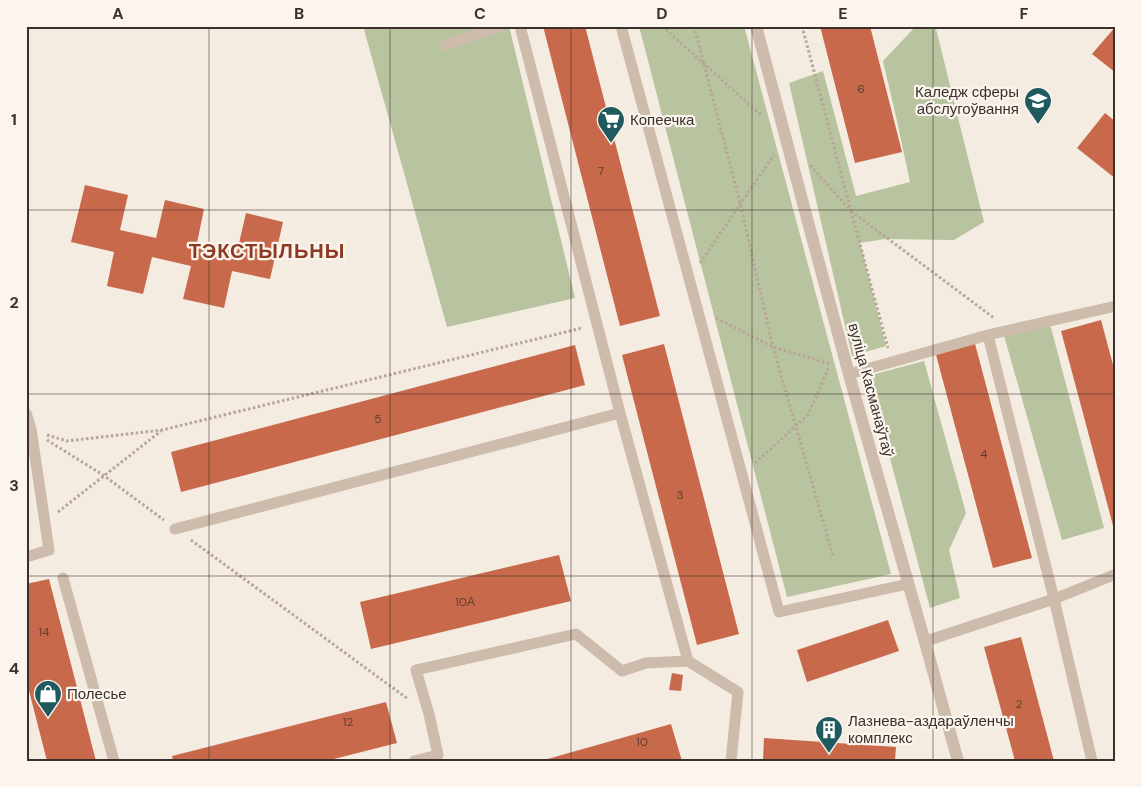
<svg xmlns="http://www.w3.org/2000/svg" width="1142" height="787" font-family="'DM Sans',sans-serif">
  <style>
    .green { fill: #b8c4a0 }
    .building { fill: #c8694b }
    .lines { fill: none; stroke-linecap: round; stroke-linejoin: round }
    .path { stroke: #b9a596; stroke-width: 3; stroke-dasharray: 2.5 2.5; stroke-linecap: butt }
    .service { stroke: #cdbbac; stroke-width: 11 }
    .minor { stroke: #cdbbac; stroke-width: 12 }
    .grid { fill: none; stroke: #3b302b; stroke-width: 1; stroke-opacity: 0.55 }
    .labels { text-anchor: middle; stroke-width: 4.5; stroke-linejoin: round; paint-order: stroke }
    .number-label { font-size: 12px; fill: #5e3e33 }
    .poi-label { font-size: 15px; fill: #3b302b; stroke: #fbf5ee; text-anchor: start }
    .street-label { font-size: 15px; fill: #3b302b; stroke: #fbf5ee }
    .district-label { font-size: 20px; font-weight: bold; letter-spacing: 1px; fill: #8c3b22; stroke: #fbf5ee }
    .neatline { fill: none; stroke: #3b302b; stroke-width: 2 }
    .grid-label { font-size: 16px; text-anchor: middle; font-weight: bold; fill: #3b302b }
  </style>
  <rect width="100%" height="100%" fill="#f4ebe1"/>
  <path class="green" d="M 363,26 L 509,26 L 575,298 L 447,327 Z
    M 639,26 L 744,26 L 891,574 L 787,597 Z
    M 916,26 L 946,26 L 936,29 L 984,222 L 954,240 L 885,239 L 860,243 L 886,346 L 852,356 L 789,83 L 823,71 L 856,196 L 910,182 L 897,121 L 883,61 Z
    M 1049,320 L 1104,528 L 1062,540 L 1003,332 Z
    M 924,361 L 966,513 L 949,550 L 960,598 L 930,608 L 868,376 Z"/>
  <path class="building" d="M 543,26 L 585,26 L 660,316 L 620,326 Z
    M 820,26 L 870,26 L 902,152 L 855,163 Z
    M 1116,26 L 1116,73 L 1092,54 Z
    M 1105,113 L 1116,122 L 1116,179 L 1077,148 Z
    M 85,185 L 128,195 L 120,230 L 156,238 L 165,200 L 204,209 L 197,243 L 237,252 L 246,213 L 283,222 L 270,279 L 232,271 L 224,308 L 183,299 L 191,266 L 152,257 L 143,294 L 107,286 L 114,252 L 71,242 Z
    M 1101,320 L 1116,376 L 1115,533 L 1061,331 Z
    M 974,340 L 1032,558 L 993,568 L 935,351 Z
    M 664,344 L 739,634 L 697,645 L 622,355 Z
    M 575,345 L 585,385 L 181,492 L 171,452 Z
    M 559,555 L 571,601 L 371,649 L 360,602 Z
    M 49,579 L 96,761 L 47,761 L 26,679 L 26,584 Z
    M 888,620 L 899,651 L 807,682 L 797,650 Z
    M 1021,637 L 1054,761 L 1015,761 L 984,647 Z
    M 672,673 L 683,675 L 681,691 L 669,690 Z
    M 386,702 L 397,743 L 326,761 L 173,761 L 172,756 Z
    M 671,724 L 682,761 L 544,761 L 544,760 Z
    M 764,738 L 896,747 L 895,761 L 763,761 Z"/>
  <g class="lines">
    <path class="path" d="M 662,26 L 762,116
      M 694,26 L 740,203 L 773,347 L 833,556
      M 802,26 L 851,211 L 810,165
      M 851,211 L 994,318
      M 851,211 L 888,348
      M 700,263 L 774,155
      M 716,318 L 773,347 L 830,364
      M 47,435 L 67,441 L 162,430 L 582,328
      M 47,440 L 103,475 L 164,520
      M 755,463 L 808,415 L 829,367
      M 58,512 L 161,431
      M 191,540 L 408,699"/>
    <path class="service" d="M 621,26 L 779,612 L 908,584
      M 445,45 L 502,26
      M 988,335 L 1054,599 L 1092,761
      M 849,374 L 988,335 L 1116,306
      M 26,413 L 31,429 L 49,550 L 26,557
      M 175,529 L 620,413
      M 63,578 L 114,761
      M 926,641 L 1054,599 L 1116,574
      M 688,661 L 738,692 L 731,761
      M 414,761 L 438,755 L 429,714 L 416,670 L 576,634 L 622,671 L 646,663 L 688,661 L 620,413 L 520,26"/>
    <path class="minor" d="M 756,26 C 787,143 818,261 850,378 C 886,505 923,633 958,761"/>
  </g>
  <path class="grid" d="M 209,26 L 209,761M 390,26 L 390,761M 571,26 L 571,761M 752,26 L 752,761M 933,26 L 933,761M 26,210 L 1116,210M 26,394 L 1116,394M 26,576 L 1116,576"/>
  <defs>
    <symbol id="university-pin" viewBox="-11 -11 22 30"><path d="M0 17L-7.5 6A9.5 9.5 0 1 1 7.5 6Z" fill="#1f5a5e" stroke="#fbf5ee"/><path d="M0-5L7-2L0 1L-7-2ZM-4 1L0 2.5L4 1V4Q0 6-4 4Z" fill="#fff"/></symbol>
    <symbol id="supermarket-pin" viewBox="-11 -11 22 30"><path d="M0 17L-7.5 6A9.5 9.5 0 1 1 7.5 6Z" fill="#1f5a5e" stroke="#fbf5ee"/><path d="M-6-5.5h2.5l.6 2H6L4.5 2H-2.5L-4.4-4H-6ZM-1.5 3.2a1.3 1.3 0 1 0 .1 0ZM3 3.2a1.3 1.3 0 1 0 .1 0Z" fill="#fff"/></symbol>
    <symbol id="shop-pin" viewBox="-11 -11 22 30"><path d="M0 17L-7.5 6A9.5 9.5 0 1 1 7.5 6Z" fill="#1f5a5e" stroke="#fbf5ee"/><path d="M-5-2.5h2.3a2.7 3.5 0 0 1 5.4 0H5L5.5 6h-11ZM-1.5-2.5h3a1.5 2.3 0 0 0-3 0Z" fill="#fff"/></symbol>
    <symbol id="building-pin" viewBox="-11 -11 22 30"><path d="M0 17L-7.5 6A9.5 9.5 0 1 1 7.5 6Z" fill="#1f5a5e" stroke="#fbf5ee"/><path d="M-4-6H4V6H1V3H-1V6H-4ZM-2.5-4.3h1.7v1.8h-1.7ZM.8-4.3h1.7v1.8H.8ZM-2.5-1h1.7V.8h-1.7ZM.8-1h1.7V.8H.8Z" fill="#fff"/></symbol>
  </defs>
  <g fill-rule="evenodd">
    <use href="#university-pin" x="1022" y="85" width="32" height="43"/>
    <use href="#supermarket-pin" x="595" y="104" width="32" height="43"/>
    <use href="#shop-pin" x="32" y="678" width="32" height="43"/>
    <use href="#building-pin" x="813" y="714" width="32" height="43"/>
  </g>
  <g class="labels">
    <g class="number-label">
      <text x="861" y="93">6</text>
      <text x="601" y="175">7</text>
      <text x="378" y="423">5</text>
      <text x="984" y="458">4</text>
      <text x="680" y="499">3</text>
      <text x="465" y="606">10А</text>
      <text x="44" y="636">14</text>
      <text x="1019" y="708">2</text>
      <text x="348" y="726">12</text>
      <text x="642" y="746">10</text>
    </g>
    <g class="poi-label">
      <text x="1019" y="97" text-anchor="end">Каледж сферы<tspan x="1019" dy="17">абслугоўвання</tspan></text>
      <text x="630" y="125">Копеечка</text>
      <text x="67" y="699">Полесье</text>
      <text x="848" y="726">Лазнева-аздараўленчы<tspan x="848" dy="17">комплекс</tspan></text>
    </g>
    <g class="street-label">
      <text transform="translate(871 390) rotate(75)" y="5">вуліца Касманаўтаў</text>
    </g>
    <g class="district-label">
      <text x="267" y="258">ТЭКСТЫЛЬНЫ</text>
    </g>
  </g>
  <rect width="1142" height="787" fill="none" stroke="#fbf5ee" stroke-width="55"/>
  <rect x="28" y="28" width="1086" height="732" class="neatline"/>
  <g class="grid-label">
    <text x="118" y="19">A</text>
    <text x="299" y="19">B</text>
    <text x="480" y="19">C</text>
    <text x="662" y="19">D</text>
    <text x="843" y="19">E</text>
    <text x="1024" y="19">F</text>
    <text x="14" y="125">1</text>
    <text x="14" y="308">2</text>
    <text x="14" y="491">3</text>
    <text x="14" y="674">4</text>
  </g>
</svg>
